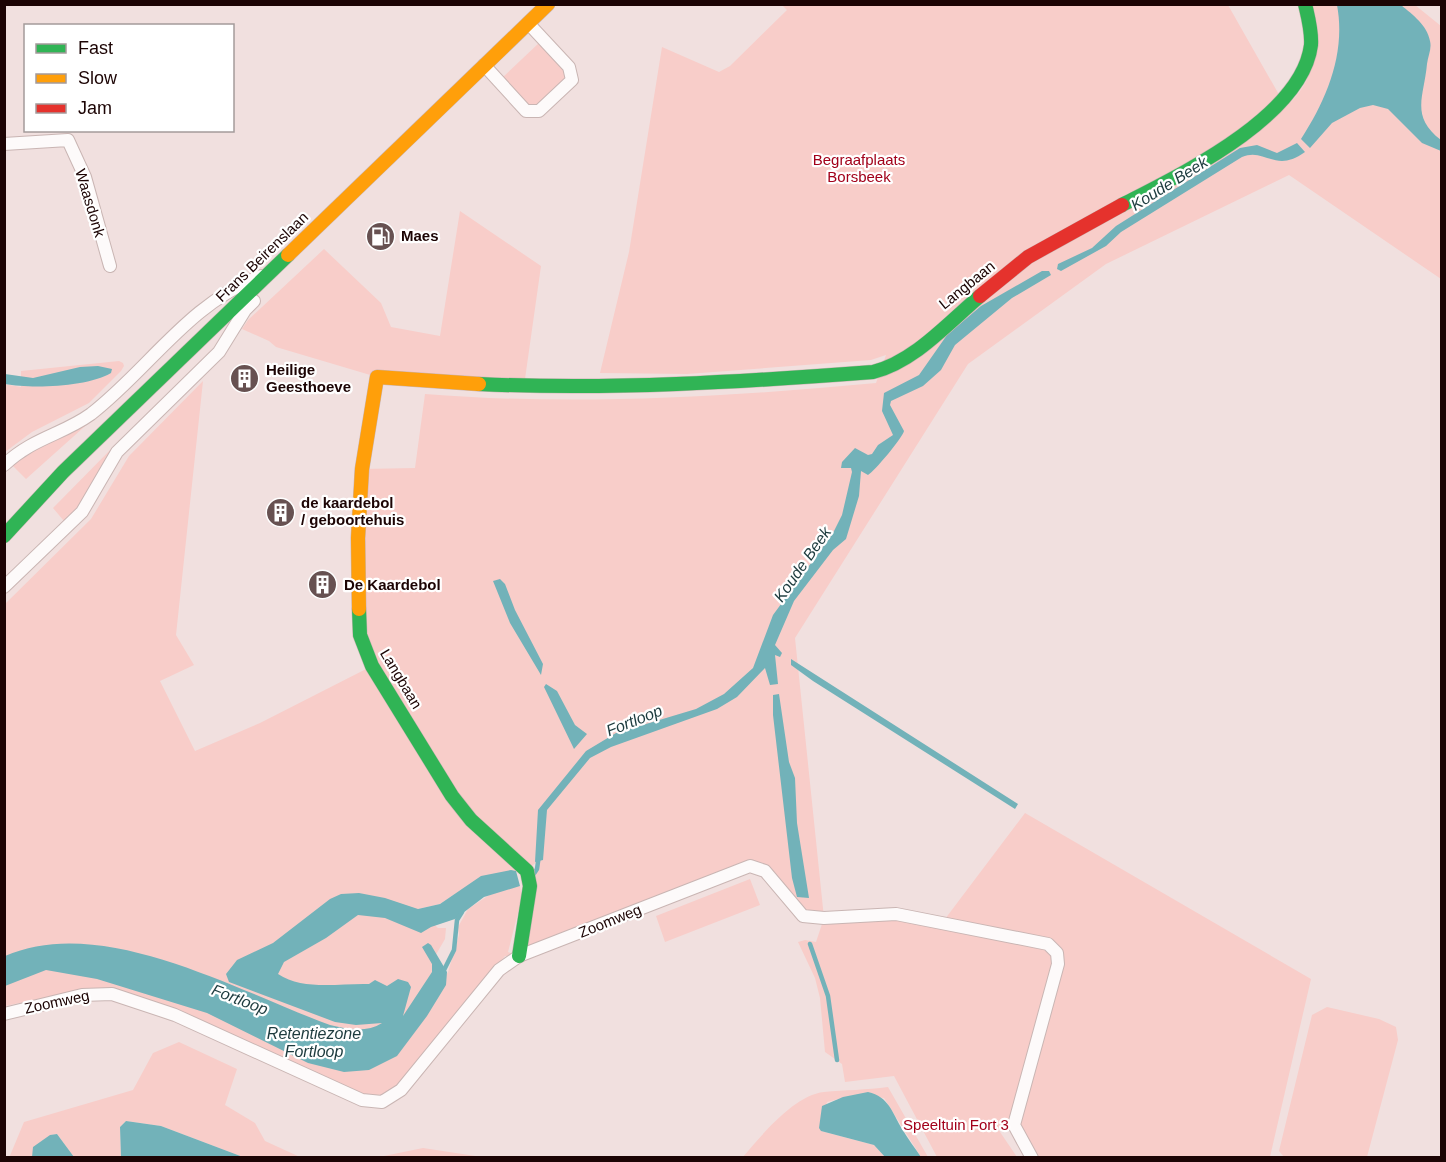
<svg xmlns="http://www.w3.org/2000/svg" width="1446" height="1162" font-family="Arial,sans-serif">
  <style>
    .green { fill: #f8cdc9; fill-rule: evenodd }
    .water { fill: #72b2b9 }
    .lines { fill: none; stroke-linecap: round; stroke-linejoin: round }
    .stream { stroke: #72b2b9; stroke-width: 4.5 }
    .street-casing { stroke: #c9b5b3; stroke-width: 14 }
    .fast-casing { stroke: #c9b5b3; stroke-width: 15 }
    .slow-casing { stroke: #c9b5b3; stroke-width: 15 }
    .jam-casing { stroke: #c9b5b3; stroke-width: 15 }
    .street { stroke: #fdfafa; stroke-width: 12 }
    .fast { stroke: #30b455; stroke-width: 14 }
    .slow { stroke: #ff9f0a; stroke-width: 14 }
    .jam { stroke: #e5322d; stroke-width: 14 }
    .labels { text-anchor: middle; stroke-width: 4.5; stroke-linejoin: round; paint-order: stroke }
    .park-label { font-size: 15px; fill: #a2001a; stroke: #fff }
    .street-label { font-size: 15px; fill: #1c0404; stroke: #fff }
    .poi-label { font-size: 15px; font-weight: bold; fill: #1c0404; stroke: #fff; text-anchor: start }
    .water-label { font-size: 16px; font-style: italic; fill: #1d3b3e; stroke: #fff }
  </style>
  <rect width="100%" height="100%" fill="#f1e0df"/>
  <path class="green" d="M 782,5 L 1228,5 L 1286,107 C 1320,75 1316,46 1312,5 L 1415,5 L 1441,26 L 1441,279 L 1289,175 L 1106,264 L 968,364 L 795,638 L 824,918 L 896,914 L 942,923 L 1025,813 L 1311,979 L 1270,1157 L 1032,1157 L 1013,1125 L 998,1129 L 1017,1157 L 937,1157 L 894,1076 L 845,1082 L 842,1064 L 825,1052 L 820,998 L 815,978 L 798,942 L 805,940 L 816,942 L 824,918 L 803,916 L 766,871 L 750,866 L 519,956 L 505,956 L 395,1089 L 387,1094 L 367,1096 L 176,1010 L 142,997 L 113,989 L 82,990 L 5,1006 L 5,604 L 91,519 L 129,456 L 203,381 L 176,635 L 194,665 L 160,681 L 195,751 L 260,723 L 372,666 L 367,657 L 362,469 L 415,468 L 425,394 C 573,406 728,397 876,383 L 886,355 L 871,360 L 687,374 L 600,373 L 629,252 L 662,47 L 719,72 L 730,66 L 787,10 ZM 539,860 L 518,956 L 508,952 L 522,897 L 520,886 L 501,887 L 468,909 L 458,927 L 459,935 L 448,972 L 416,1022 L 405,1020 L 431,979 L 434,958 L 445,939 L 446,928 L 438,928 L 418,909 L 440,904 L 455,894 L 532,866 Z
    M 540,42 L 567,69 L 567,76 L 536,106 L 529,107 L 502,78 Z
    M 460,211 L 541,266 L 524,386 L 377,377 L 276,347 L 269,341 L 242,329 L 248,320 L 324,249 L 381,303 L 391,327 L 440,336 Z
    M 119,361 L 123,363 L 124,366 L 121,371 L 89,403 L 32,432 L 5,452 L 4,384 L 21,387 L 21,371 Z
    M 93,419 L 26,479 L 12,465 L 22,456 Z
    M 119,441 L 79,506 L 64,521 L 53,508 Z
    M 750,879 L 760,905 L 665,942 L 656,916 Z
    M 1327,1007 L 1379,1019 L 1396,1027 L 1398,1040 L 1367,1157 L 1284,1157 L 1279,1151 L 1312,1015 Z
    M 179,1042 L 237,1069 L 225,1105 L 255,1123 L 265,1141 L 300,1157 L 243,1157 L 161,1126 L 126,1121 L 120,1127 L 121,1157 L 74,1157 L 57,1134 L 50,1135 L 32,1157 L 9,1158 L 24,1122 L 133,1090 L 153,1053 Z
    M 888,1087 L 928,1157 L 921,1157 L 884,1098 L 854,1095 L 827,1102 L 821,1131 L 874,1145 L 885,1157 L 742,1158 C 761,1136 794,1095 824,1092 C 845,1090 867,1090 888,1087 Z
    M 423,1148 L 482,1157 L 379,1157 Z"/>
  <path class="water" d="M 1337,5 L 1401,5 C 1413,15 1427,25 1430,41 C 1432,49 1428,56 1427,64 C 1424,97 1410,116 1441,140 L 1441,151 L 1422,143 L 1388,109 L 1373,105 L 1360,108 L 1332,123 L 1310,148 L 1301,139 C 1327,99 1346,53 1337,5 Z
    M 1297,143 L 1305,152 C 1275,174 1265,147 1242,157 L 1121,232 L 1106,246 L 1061,271 L 1057,269 L 1058,264 L 1092,248 L 1116,226 L 1240,148 L 1257,145 L 1277,153 Z
    M 1042,271 L 1049,271 L 1051,275 L 1012,298 L 955,345 L 941,370 L 923,386 L 891,401 L 890,405 L 904,431 C 903,437 874,472 868,475 L 861,471 L 859,496 L 846,539 L 833,550 L 794,601 L 775,645 L 782,653 L 780,657 L 775,655 L 778,684 L 770,685 L 765,668 L 737,697 L 717,709 L 611,747 L 590,758 L 547,810 L 543,860 L 535,862 L 538,810 L 586,751 L 616,733 L 696,709 L 724,694 L 753,668 L 773,615 L 833,533 L 842,515 L 852,472 L 851,468 L 841,468 L 842,462 L 855,448 L 868,455 L 872,454 L 878,445 L 893,435 L 882,411 L 884,393 L 919,375 L 947,335 L 981,306 Z
    M 98,366 L 112,369 L 111,373 C 88,387 31,389 5,384 L 5,374 L 33,378 L 80,367 Z
    M 500,579 L 505,584 L 515,610 L 543,664 L 541,675 L 510,623 L 493,581 Z
    M 791,659 L 1018,804 L 1015,809 L 813,681 L 791,665 Z
    M 546,684 L 557,691 L 575,725 L 587,734 L 574,749 L 544,687 Z
    M 779,694 L 789,762 L 795,778 L 797,823 L 809,898 L 797,897 L 792,878 L 773,715 L 773,695 Z
    M 511,870 L 516,871 L 520,886 L 484,897 L 455,919 L 431,927 L 421,933 L 385,918 L 358,915 L 326,938 L 284,962 L 278,974 C 303,991 340,983 369,984 L 375,980 L 387,986 L 398,979 L 408,982 L 411,987 L 403,1016 L 432,972 L 432,964 L 422,947 L 428,943 L 431,945 L 447,972 L 446,985 L 427,1016 L 397,1056 L 369,1070 L 344,1072 L 308,1063 L 207,1013 L 97,979 L 46,970 L 5,986 L 5,956 C 102,913 237,991 330,1025 C 346,1029 367,1033 382,1023 L 356,1025 L 335,1022 L 229,982 L 226,974 L 237,960 L 273,943 L 330,899 L 341,894 L 359,893 L 385,898 L 418,909 L 440,904 L 481,876 Z
    M 868,1092 C 889,1097 892,1112 902,1129 C 908,1139 915,1148 921,1157 L 885,1157 L 874,1145 L 821,1131 L 819,1128 L 822,1106 L 843,1097 Z
    M 126,1121 L 161,1126 L 243,1157 L 121,1157 L 120,1127 Z
    M 57,1134 L 74,1157 L 32,1157 L 33,1147 L 50,1135 Z"/>
  <g class="lines">
    <path class="stream" d="M 533,875 L 537,869 L 539,855
      M 810,944 L 828,996 L 837,1060
      M 442,974 L 454,950 L 457,920 L 462,912"/>
    <defs>
      <path id="street" d="M 484,65 L 526,111 L 539,111 L 572,80 L 569,67 L 528,23
        M 4,144 L 68,140 L 85,177 L 110,266
        M 4,465 C 34,437 62,435 91,414 C 149,369 189,303 261,276
        M 4,587 L 82,512 L 117,452 L 219,352 L 245,310 L 254,301
        M 4,1014 L 82,995 L 112,994 L 175,1015 L 362,1100 L 382,1102 L 401,1090 L 499,970 L 519,956 L 750,866 L 765,871 L 803,916 L 824,918 L 896,914 L 1048,944 L 1057,953 L 1058,964 L 1014,1125 L 1032,1158"/>
      <path id="fast" d="M 1122,205 C 1180,175 1302,117 1311,45 C 1312,31 1308,17 1305,4
        M 479,384 C 611,390 742,382 873,372 C 914,362 948,323 980,296
        M 4,536 L 63,472 L 288,255
        M 359,609 L 360,635 L 372,666 L 452,796 L 471,820 L 527,871 L 530,886 L 519,956"/>
      <path id="slow" d="M 288,255 L 548,4
        M 359,609 L 358,538 L 362,469 L 377,377 L 479,384"/>
      <path id="jam" d="M 980,296 L 1028,257 L 1122,205"/>
    </defs>
    <use href="#street" class="street-casing"/>
    <use href="#fast" class="fast-casing"/>
    <use href="#slow" class="slow-casing"/>
    <use href="#jam" class="jam-casing"/>
    <use href="#street" class="street"/>
    <use href="#fast" class="fast"/>
    <use href="#slow" class="slow"/>
    <use href="#jam" class="jam"/>
  </g>
  <defs>
    <symbol id="fuel-disc" viewBox="-11 -11 22 22"><circle r="9.5" fill="#675151" stroke="#fff"/><path d="M-5.5-6h7V0h2V4h1.3V-2.5L3-4.5l.8-.8L6-3V5H2.5V1h-1V6h-7ZM-4.2-4.7v3.2H.2V-4.7Z" fill="#fff"/></symbol>
    <symbol id="building-disc" viewBox="-11 -11 22 22"><circle r="9.5" fill="#675151" stroke="#fff"/><path d="M-4-6H4V6H1V3H-1V6H-4ZM-2.5-4.3h1.7v1.8h-1.7ZM.8-4.3h1.7v1.8H.8ZM-2.5-1h1.7V.8h-1.7ZM.8-1h1.7V.8H.8Z" fill="#fff"/></symbol>
  </defs>
  <g fill-rule="evenodd">
    <use href="#fuel-disc" x="364" y="220" width="33" height="33"/>
    <use href="#building-disc" x="228" y="362" width="33" height="33"/>
    <use href="#building-disc" x="264" y="496" width="33" height="33"/>
    <use href="#building-disc" x="306" y="568" width="33" height="33"/>
  </g>
  <g class="labels">
    <g class="park-label">
      <text x="859" y="165">Begraafplaats<tspan x="859" dy="17">Borsbeek</tspan></text>
      <text x="956" y="1130">Speeltuin Fort 3</text>
    </g>
    <g class="street-label">
      <text transform="translate(90 203) rotate(73)" y="5">Waasdonk</text>
      <text transform="translate(262 257) rotate(-44)" y="5">Frans Beirenslaan</text>
      <text transform="translate(967 285) rotate(-39)" y="5">Langbaan</text>
      <text transform="translate(401 679) rotate(59)" y="5">Langbaan</text>
      <text transform="translate(610 921) rotate(-22)" y="5">Zoomweg</text>
      <text transform="translate(57 1002) rotate(-12)" y="5">Zoomweg</text>
    </g>
    <g class="poi-label">
      <text x="401" y="241">Maes</text>
      <text x="266" y="375">Heilige<tspan x="266" dy="17">Geesthoeve</tspan></text>
      <text x="301" y="508">de kaardebol<tspan x="301" dy="17">/ geboortehuis</tspan></text>
      <text x="344" y="590">De Kaardebol</text>
    </g>
    <g class="water-label">
      <text transform="translate(1169 183) rotate(-32)" y="6">Koude Beek</text>
      <text transform="translate(802 564) rotate(-55)" y="6">Koude Beek</text>
      <text transform="translate(634 720) rotate(-22)" y="6">Fortloop</text>
      <text transform="translate(240 999) rotate(21)" y="6">Fortloop</text>
      <text x="314" y="1039">Retentiezone<tspan x="314" dy="18">Fortloop</tspan></text>
    </g>
  </g>
  <rect width="1446" height="1162" fill="none" stroke="#1c0404" stroke-width="12"/>
  <rect x="24" y="24" width="210" height="108" fill="#ffffff" stroke="#a49b9b" stroke-width="1.5"/>
  <rect x="36" y="44" width="30" height="9" fill="#30b455" stroke="#a49b9b" stroke-width="1.5"/>
  <text x="78" y="54" font-size="18" fill="#1c0404">Fast</text>
  <rect x="36" y="74" width="30" height="9" fill="#ff9f0a" stroke="#a49b9b" stroke-width="1.5"/>
  <text x="78" y="84" font-size="18" fill="#1c0404">Slow</text>
  <rect x="36" y="104" width="30" height="9" fill="#e5322d" stroke="#a49b9b" stroke-width="1.5"/>
  <text x="78" y="114" font-size="18" fill="#1c0404">Jam</text>
</svg>
